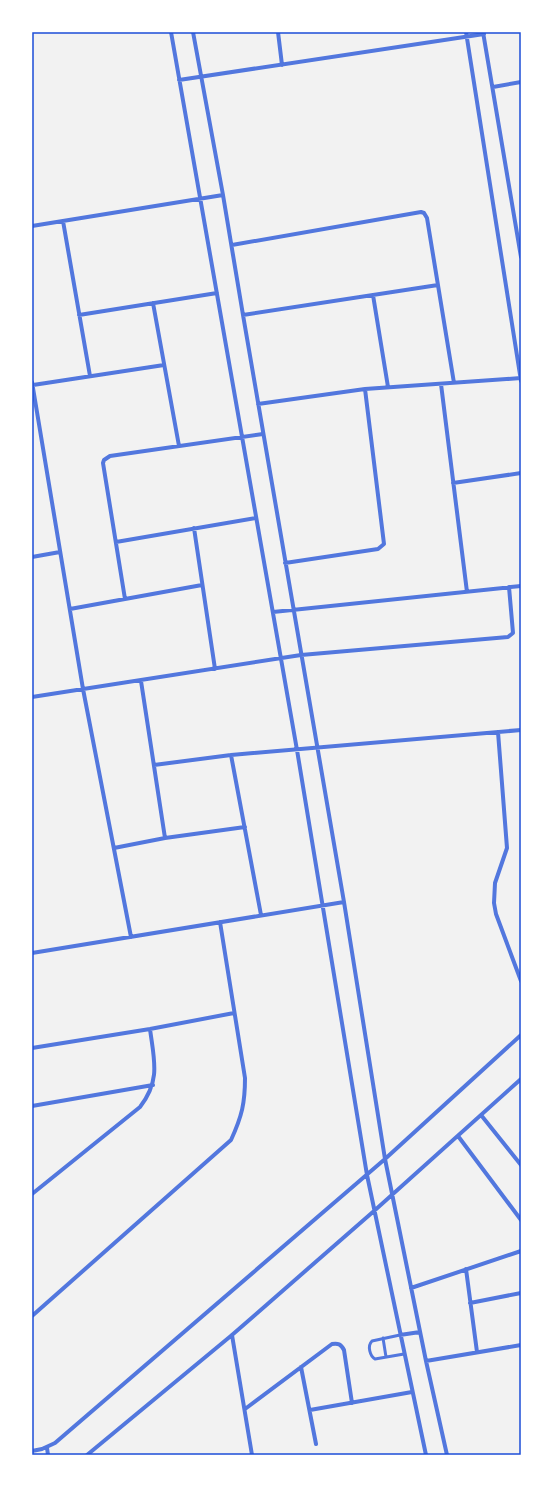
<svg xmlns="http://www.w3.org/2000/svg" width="553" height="1487" font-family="Ubuntu,sans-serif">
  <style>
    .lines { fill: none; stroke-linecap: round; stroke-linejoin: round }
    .service { stroke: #5277de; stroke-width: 3 }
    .minor { stroke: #5277de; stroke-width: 4 }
    .neatline { fill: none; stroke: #1d4ed8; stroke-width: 1.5 }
  </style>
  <rect width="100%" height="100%" fill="#f2f2f2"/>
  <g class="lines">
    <path class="service" d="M 400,1335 L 372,1341 C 367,1346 370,1356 375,1359 L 404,1354
      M 383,1338 L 386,1357"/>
    <path class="minor" d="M 171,32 L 297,750 L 367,1175 L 426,1455
      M 193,32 L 223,195 L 243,315 L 344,902 L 385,1159 L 426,1361 L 447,1455
      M 278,32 L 282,65
      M 466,32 L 521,381
      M 483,32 L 521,257
      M 179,80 L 484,34
      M 493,87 L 521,82
      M 63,221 L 90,376
      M 32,226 L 223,195
      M 232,245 L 421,212 L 424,213 L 427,218 L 454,383
      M 373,295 L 388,387
      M 153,303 L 179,446
      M 79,315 L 217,293
      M 243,315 L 438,285
      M 32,382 L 83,689 L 131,937
      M 441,384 L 467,592
      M 33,385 L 164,365
      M 258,404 L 365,389 L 521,378
      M 453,483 L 521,473
      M 194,528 L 215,669
      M 116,542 L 256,518
      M 32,557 L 60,552
      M 285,563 L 378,549 L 384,544 L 365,389
      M 125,599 L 103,463 L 104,460 L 110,456 L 263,434
      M 70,609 L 202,585
      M 273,612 L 521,586
      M 141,681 L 165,838
      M 32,697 L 301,655 L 508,637 L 513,633 L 509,587
      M 498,732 L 507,848 L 495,883 L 494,903 L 496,914 L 521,981
      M 231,755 L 261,915
      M 154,765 L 231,755 L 521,730
      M 114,848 L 165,838 L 245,827
      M 32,953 L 344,902
      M 32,1048 L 150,1029 L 234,1013
      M 32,1106 L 153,1085
      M 481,1115 L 521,1165
      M 458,1136 L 521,1220
      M 32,1194 L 140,1107 C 161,1080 154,1060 150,1029
      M 466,1269 L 477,1352
      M 411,1288 L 521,1251
      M 470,1303 L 521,1293
      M 32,1316 L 231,1140 C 242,1116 245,1103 245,1078 L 220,922
      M 232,1335 L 252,1455
      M 400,1335 L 420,1332
      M 426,1361 L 521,1345
      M 301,1367 L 316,1444
      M 245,1409 L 332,1344 C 338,1343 341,1344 344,1350 L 352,1403
      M 310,1410 L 412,1392
      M 47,1448 L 48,1455
      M 32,1451 L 42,1449 L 55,1443 L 385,1159 L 521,1035
      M 87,1455 L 232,1335 L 374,1211 L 521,1079"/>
  </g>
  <rect width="553" height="1487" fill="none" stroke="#ffffff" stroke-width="66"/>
  <rect x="33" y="33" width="487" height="1421" class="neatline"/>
</svg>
